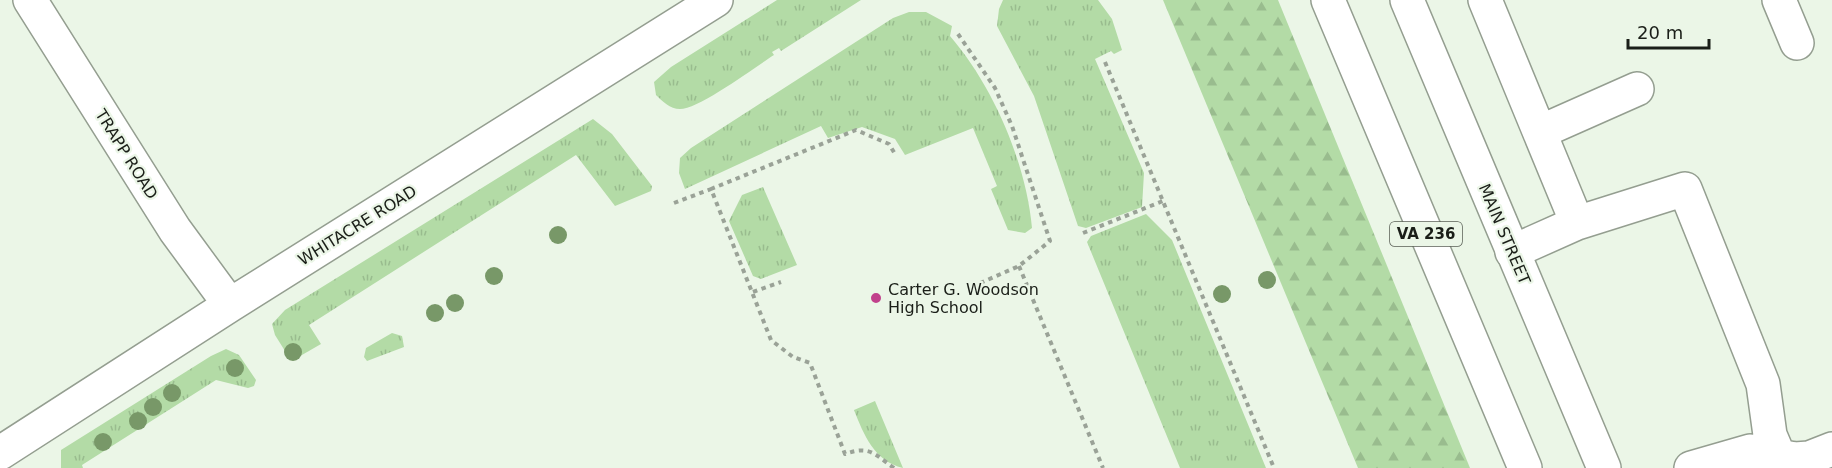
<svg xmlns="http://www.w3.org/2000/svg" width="1832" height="468" font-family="'DejaVu Sans',sans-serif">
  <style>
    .grass { fill: url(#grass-tufts) }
    .forest { fill: url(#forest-firs) }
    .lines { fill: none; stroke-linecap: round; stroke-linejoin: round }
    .minor-casing { stroke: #949e90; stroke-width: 36 }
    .major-casing { stroke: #949e90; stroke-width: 36 }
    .path { stroke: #9aa297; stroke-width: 4; stroke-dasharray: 4.5 4.5; stroke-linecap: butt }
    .minor { stroke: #fff; stroke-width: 33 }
    .major { stroke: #fff; stroke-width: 33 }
    .tree { fill: #789868 }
    .poi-dot { fill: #c1418c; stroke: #ebf6e7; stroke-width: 2 }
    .labels { text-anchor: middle; stroke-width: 4.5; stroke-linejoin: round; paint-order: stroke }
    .shield { fill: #ebf6e7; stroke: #595f56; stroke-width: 1.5 }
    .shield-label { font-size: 15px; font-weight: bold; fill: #1a1e18 }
    .street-label { font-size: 16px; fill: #1a1e18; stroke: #ebf6e7 }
    .poi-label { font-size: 16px; fill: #1a1e18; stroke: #ebf6e7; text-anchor: start }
  </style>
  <defs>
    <pattern id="grass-tufts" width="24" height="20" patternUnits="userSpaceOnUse" patternTransform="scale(1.5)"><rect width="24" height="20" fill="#b3dba6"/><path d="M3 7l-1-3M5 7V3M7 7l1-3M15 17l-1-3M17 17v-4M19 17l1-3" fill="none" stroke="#99bc8e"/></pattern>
    <pattern id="forest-firs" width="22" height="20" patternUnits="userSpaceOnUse" patternTransform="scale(1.5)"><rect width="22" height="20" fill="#b3dba6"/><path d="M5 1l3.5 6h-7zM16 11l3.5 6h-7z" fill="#99bc8e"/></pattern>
  </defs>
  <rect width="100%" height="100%" fill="#ebf6e7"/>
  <path class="grass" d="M 777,0 L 861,0 L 781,51 L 779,48 L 772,52 L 774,55 C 755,67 699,109 680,109 C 670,109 662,101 656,95 L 654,82 L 671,67 Z
    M 1003,0 L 1098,0 L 1112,19 L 1122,50 L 1114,54 L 1111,51 L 1095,59 L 1144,173 L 1142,207 L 1086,228 L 1078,226 L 1034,96 L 997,26 L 999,9 Z
    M 909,12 L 926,12 L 952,26 L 950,36 C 993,86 1026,162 1032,228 L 1025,233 L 1008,230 L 991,189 L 997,186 L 973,128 L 905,155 L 895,139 L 862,127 L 828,138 L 821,126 L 685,189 L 679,173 L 680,158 L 691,148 L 893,18 Z
    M 593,119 L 612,134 L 652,186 L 651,191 L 615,206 L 576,155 L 309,325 L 321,344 L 295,359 L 290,359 L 275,335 L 272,324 L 285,310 Z
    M 763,187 L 797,265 L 761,279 L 753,276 L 729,221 L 742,195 Z
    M 1146,214 L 1172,240 L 1266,468 L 1180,468 L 1087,242 L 1091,236 Z
    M 392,333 L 402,336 L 404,347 L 367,361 L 364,357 L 366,348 Z
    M 226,349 L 239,355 L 256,380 L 254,386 L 248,388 L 216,380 L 82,465 L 83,468 L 61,468 L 61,450 L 211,356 Z
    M 875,401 L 903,468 C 874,461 864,435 854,410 Z"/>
  <path class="forest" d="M 1163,0 L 1278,0 L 1470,468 L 1358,468 Z"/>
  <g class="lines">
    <defs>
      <path id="minor" d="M 30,0 L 175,230 L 230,305
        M 1485,0 L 1577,223
        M 1779,0 L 1797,43
        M 1540,132 L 1637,89
        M 1512,252 L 1577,223 L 1685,189 L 1763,384 L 1770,435 L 1784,468
        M 0,453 L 230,305 L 716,0
        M 1691,468 L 1750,451 L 1795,459 L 1809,458 L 1832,449"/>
      <path id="major" d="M 1328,0 L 1525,468
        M 1407,0 L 1604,468"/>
    </defs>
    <use href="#minor" class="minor-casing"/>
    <use href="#major" class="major-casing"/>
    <path class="path" d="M 958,34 L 995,88 L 1012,126 L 1050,241 L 1019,266 L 969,288
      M 1105,62 L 1274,468
      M 674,203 L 711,189
      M 1083,233 L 1163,201
      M 1019,266 L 1103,468
      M 753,292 L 781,282
      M 894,468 C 874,454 870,445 845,454 L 810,363 L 793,357 L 771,340 L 711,189 L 856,130 L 889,144 L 895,154"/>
    <use href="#minor" class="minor"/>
    <use href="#major" class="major"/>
  </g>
  <g class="tree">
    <circle cx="558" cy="235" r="9"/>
    <circle cx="494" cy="276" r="9"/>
    <circle cx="1267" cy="280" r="9"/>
    <circle cx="1222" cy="294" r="9"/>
    <circle cx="455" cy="303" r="9"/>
    <circle cx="435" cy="313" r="9"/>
    <circle cx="293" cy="352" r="9"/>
    <circle cx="235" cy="368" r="9"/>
    <circle cx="172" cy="393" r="9"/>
    <circle cx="153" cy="407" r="9"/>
    <circle cx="138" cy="421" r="9"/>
    <circle cx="103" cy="442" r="9"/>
  </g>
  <circle class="poi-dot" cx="876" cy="298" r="6"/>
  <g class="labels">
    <rect class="shield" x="1390" y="222" width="72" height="24" rx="4.5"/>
    <g class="shield-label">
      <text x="1426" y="239">VA 236</text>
    </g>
    <g class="street-label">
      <text transform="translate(127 154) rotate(58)" y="6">TRAPP ROAD</text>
      <text transform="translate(357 225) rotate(-32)" y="6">WHITACRE ROAD</text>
      <text transform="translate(1505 234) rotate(67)" y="6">MAIN STREET</text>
    </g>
    <g class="poi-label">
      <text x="888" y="295">Carter G. Woodson<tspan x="888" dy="18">High School</tspan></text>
    </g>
  </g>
  <path d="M1628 39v9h81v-9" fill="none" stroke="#1a1e18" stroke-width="3"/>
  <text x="1637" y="39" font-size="18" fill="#1a1e18" stroke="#ebf6e7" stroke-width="4.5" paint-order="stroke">20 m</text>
</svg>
